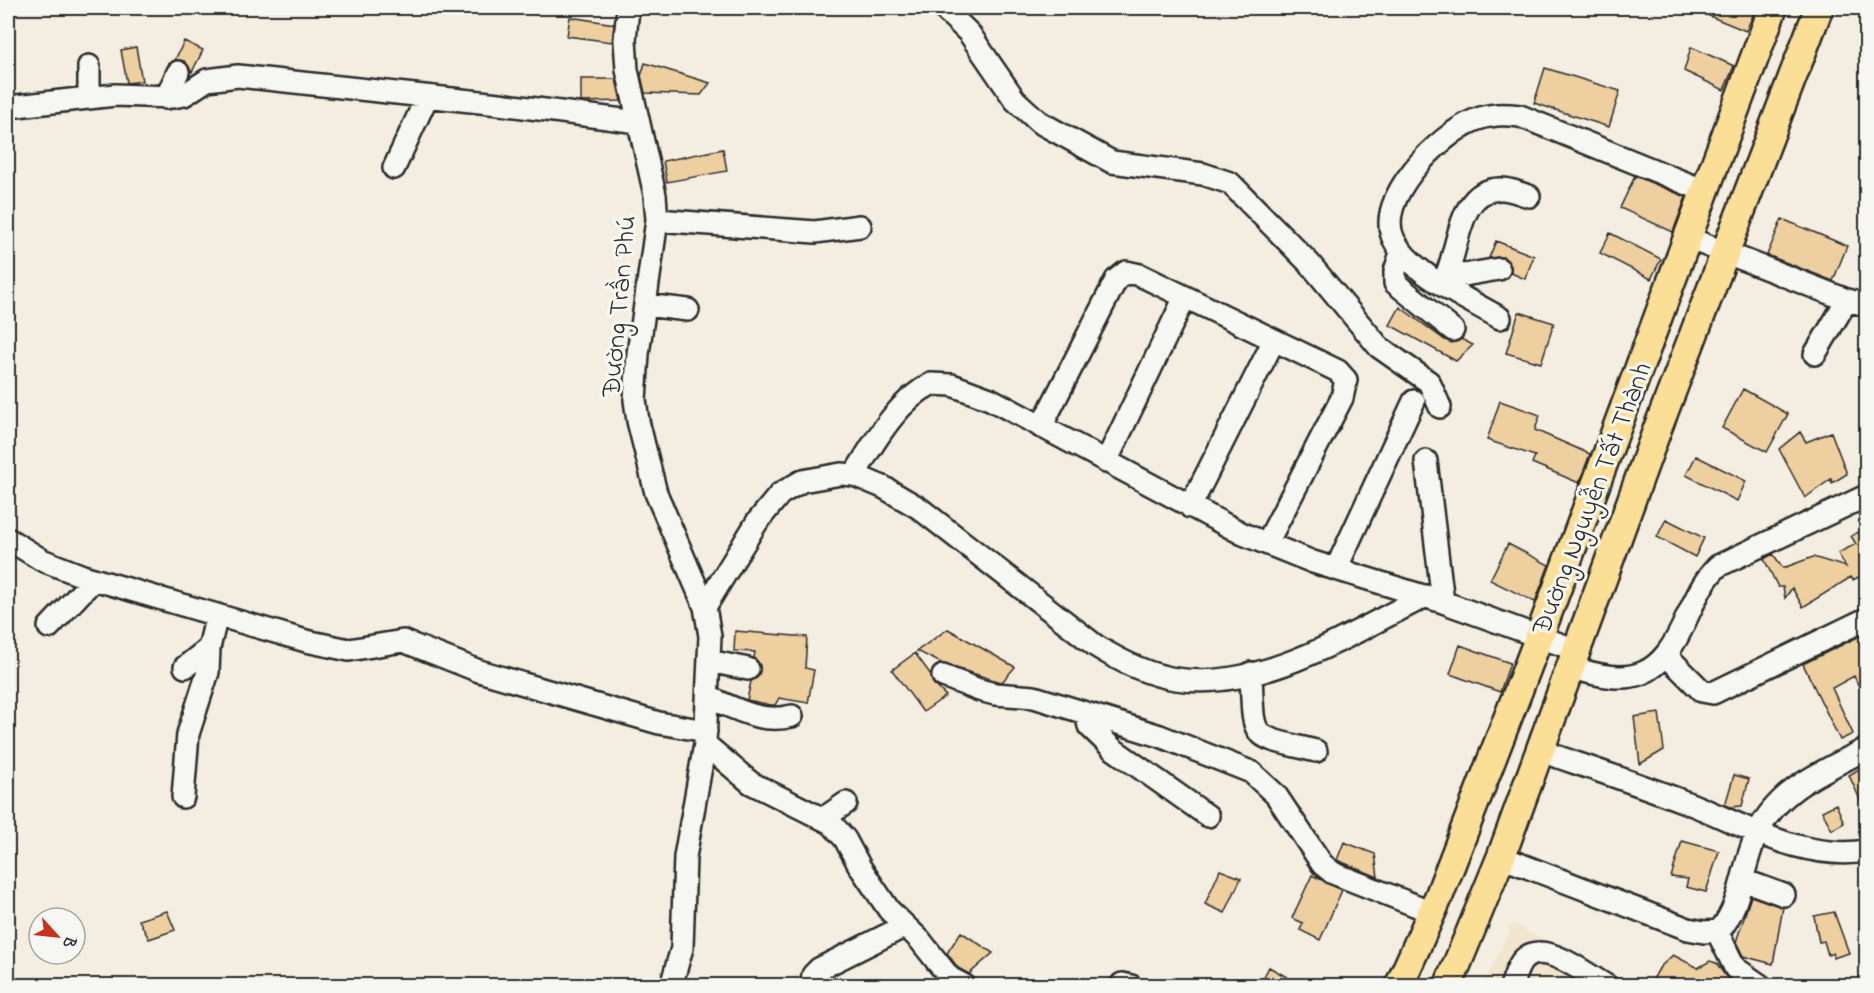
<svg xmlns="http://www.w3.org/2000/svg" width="1874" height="993" font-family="'Indie Flower',sans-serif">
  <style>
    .built { fill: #f2e5ce }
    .building { fill: #edcfa0; stroke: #2b2b2b; stroke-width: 1.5 }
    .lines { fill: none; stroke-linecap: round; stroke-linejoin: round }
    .minor-casing { stroke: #2b2b2b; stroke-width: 26 }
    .major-casing { stroke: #2b2b2b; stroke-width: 32 }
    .minor { stroke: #f6f6f2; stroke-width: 21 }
    .major { stroke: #fbdf96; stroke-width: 27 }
    .labels { text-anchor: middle; stroke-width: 6; stroke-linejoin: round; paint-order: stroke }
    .street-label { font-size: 27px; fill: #2b2b2b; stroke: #f6f6f2 }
  </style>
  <rect width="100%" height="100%" fill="#f4eee2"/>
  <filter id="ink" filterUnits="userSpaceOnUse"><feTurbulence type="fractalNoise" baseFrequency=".0167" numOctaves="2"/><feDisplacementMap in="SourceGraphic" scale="12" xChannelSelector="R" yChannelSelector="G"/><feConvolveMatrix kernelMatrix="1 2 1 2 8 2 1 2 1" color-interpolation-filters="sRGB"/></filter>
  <g filter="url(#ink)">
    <path class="built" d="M 1513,923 L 1624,985 L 1483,986 Z"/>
    <path class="building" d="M 1690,8 L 1756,8 L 1746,31 Z
      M 570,17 L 614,24 L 612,42 L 567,36 Z
      M 184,41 L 203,50 L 192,72 L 184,61 L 175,60 Z
      M 136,47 L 142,81 L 127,83 L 121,50 Z
      M 1691,47 L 1734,66 L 1724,90 L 1684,71 Z
      M 645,63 L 710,83 L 701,95 L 645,93 L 641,76 Z
      M 1545,68 L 1620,91 L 1609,127 L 1534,103 Z
      M 581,79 L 616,79 L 621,101 L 581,102 Z
      M 723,149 L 727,171 L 667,182 L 663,161 Z
      M 1635,176 L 1686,197 L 1673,232 L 1620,208 Z
      M 1782,219 L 1847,246 L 1833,281 L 1767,255 Z
      M 1610,233 L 1661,259 L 1651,279 L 1600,253 Z
      M 1496,241 L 1534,256 L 1525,279 L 1511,273 L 1511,266 L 1504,257 L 1489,258 Z
      M 1400,307 L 1445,340 L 1452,343 L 1461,339 L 1473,345 L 1456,361 L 1390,325 Z
      M 1519,312 L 1554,323 L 1541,363 L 1506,353 Z
      M 1743,389 L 1788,414 L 1767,452 L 1722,428 Z
      M 1500,401 L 1540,415 L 1535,430 L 1590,454 L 1579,483 L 1532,463 L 1535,456 L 1487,440 Z
      M 1800,432 L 1806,442 L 1831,432 L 1847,474 L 1832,483 L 1831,479 L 1805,498 L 1779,449 Z
      M 1696,456 L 1746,481 L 1737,501 L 1686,475 Z
      M 1666,519 L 1704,538 L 1695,557 L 1657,537 Z
      M 1866,528 L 1866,573 L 1853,580 L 1851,577 L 1803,607 L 1792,588 L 1785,598 L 1783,587 L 1778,587 L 1764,559 L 1773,554 L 1783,568 L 1813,557 L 1846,567 L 1838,553 L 1856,544 L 1851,536 Z
      M 1508,544 L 1549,565 L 1535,602 L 1490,580 Z
      M 948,629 L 1015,667 L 1002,682 L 997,681 L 943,664 L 917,651 Z
      M 735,631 L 807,637 L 805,668 L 814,670 L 808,703 L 779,698 L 775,705 L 771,705 L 747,700 L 751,681 L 758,677 L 760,666 L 754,658 L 755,652 L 734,651 Z
      M 1866,633 L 1866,702 L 1854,676 L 1832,688 L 1853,734 L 1840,740 L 1803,664 Z
      M 1460,645 L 1510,663 L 1500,692 L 1450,674 Z
      M 915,653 L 931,675 L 933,683 L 946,696 L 923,712 L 892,670 Z
      M 1659,713 L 1664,750 L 1640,764 L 1634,717 Z
      M 1866,765 L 1866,813 L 1849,775 Z
      M 1734,775 L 1749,779 L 1742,806 L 1729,807 L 1725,805 Z
      M 1836,804 L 1844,823 L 1832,830 L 1822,811 Z
      M 1682,841 L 1719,851 L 1706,892 L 1686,887 L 1688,879 L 1671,877 Z
      M 1344,842 L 1375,854 L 1378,877 L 1337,860 Z
      M 1220,870 L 1241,878 L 1225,913 L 1205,904 Z
      M 1312,875 L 1342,890 L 1320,940 L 1300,930 L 1303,923 L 1292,918 Z
      M 1751,896 L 1783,907 L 1773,964 L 1743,956 L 1736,942 Z
      M 167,911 L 175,930 L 149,939 L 139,920 Z
      M 1834,912 L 1849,953 L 1833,958 L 1833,953 L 1828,955 L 1824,941 L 1819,942 L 1814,916 Z
      M 961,932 L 993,953 L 969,974 L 958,968 L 947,953 Z
      M 1673,955 L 1698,968 L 1710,961 L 1716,963 L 1727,978 L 1738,986 L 1649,986 L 1660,967 Z
      M 1269,967 L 1287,977 L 1282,986 L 1259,986 Z"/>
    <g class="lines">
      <defs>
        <path id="minor" d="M 628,8 L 625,40 L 627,70 L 655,195 L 657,220 L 638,354 L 635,400 L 638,421 L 656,493 L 705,607 L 710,636 L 705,744 L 685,857 L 682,948 L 671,986
          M 943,8 L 969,33 L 1015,100 L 1039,122 L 1112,162 L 1203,174 L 1230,183 L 1310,264 L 1379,347 L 1429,382 L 1440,407
          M 89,66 L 89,98
          M 166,98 L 178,72
          M 8,107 L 115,95 L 173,97 L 184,95 L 207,80 L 238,76 L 499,104 L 638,122
          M 394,168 L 427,97
          M 657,220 L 815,232 L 860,226
          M 1688,238 L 1847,300 L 1866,305
          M 1401,253 L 1395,271 L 1395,283 L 1453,330
          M 1449,273 L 1464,275 L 1499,269
          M 1442,284 C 1460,256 1455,187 1502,189 C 1511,189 1521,194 1529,196
          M 645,305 L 688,310
          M 1500,318 C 1468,299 1411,274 1394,240 C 1373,200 1440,134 1475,120 C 1490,114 1503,114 1520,116 L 1705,191
          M 1815,354 L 1847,300
          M 1041,427 L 1116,280 L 1126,272 L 1140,275 L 1338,371 L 1346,380 L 1342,398 L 1267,543
          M 1426,461 L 1443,602
          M 1106,462 L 1185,297
          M 854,475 C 874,443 896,402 931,384 L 952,385 L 990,399 L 1243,534 L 1313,562 L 1443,602 L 1576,650
          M 1190,507 L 1274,340
          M 8,539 L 42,560 L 83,576 L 306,641 L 349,650 L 403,641 L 479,671 L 659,723 L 706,731
          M 1336,569 L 1414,401
          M 705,607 L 757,522 L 780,494 L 802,481 L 841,474 L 854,475 L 883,487 L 919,508 L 1096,646 C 1120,661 1148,675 1176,679 C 1262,692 1353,632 1426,596
          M 49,627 L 94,579
          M 1666,655 L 1702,691 L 1713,693 L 1866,619
          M 709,661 L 748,669
          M 185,667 L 209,648
          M 1570,667 C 1633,687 1660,680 1687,617 C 1696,598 1703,581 1718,566 L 1866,496
          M 1251,673 C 1254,743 1248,734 1316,751
          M 943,676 L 979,690 L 995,694 L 1034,697 L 1160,736 L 1251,772 L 1276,795 L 1322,864 L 1333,873 L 1432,912
          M 708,697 C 736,709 762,724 792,716
          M 1086,713 L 1089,726 L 1113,749 L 1208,816
          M 705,744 L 751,783 L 831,823 L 845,839 L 860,867 L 889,910 L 920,940 L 950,978 L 965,986
          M 1538,750 C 1587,767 1636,783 1685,802 C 1744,824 1801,861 1866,851
          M 183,797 L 188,734 L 208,672 L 209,648 L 217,615
          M 824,818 L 846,803
          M 1501,857 L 1688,929 L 1704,932 L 1719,931 C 1743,904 1742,862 1758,832 C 1780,787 1825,771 1866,749
          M 1743,880 L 1784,895
          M 1717,931 L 1735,968 L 1761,986
          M 1122,984 L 1131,986
          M 811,986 L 813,975 L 819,969 L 905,926
          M 1511,986 C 1515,977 1517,966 1523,960 C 1543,938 1587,975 1607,986"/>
        <path id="major" d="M 1399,986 L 1439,896 L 1539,637 L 1773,8
          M 1448,986 L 1501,857 L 1657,430 L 1819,8"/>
      </defs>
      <use href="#minor" class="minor-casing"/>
      <use href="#major" class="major-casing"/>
      <use href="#minor" class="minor"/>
      <use href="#major" class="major"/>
    </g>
  </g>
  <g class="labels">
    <g class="street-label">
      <text transform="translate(618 306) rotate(-85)" y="9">Đường Trần Phú</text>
      <text transform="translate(1591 498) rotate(-69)" y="9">Đường Nguyễn Tất Thành</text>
    </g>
  </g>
  <rect width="1874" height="993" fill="none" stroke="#f6f6f2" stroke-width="30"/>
  <rect x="15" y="15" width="1844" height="963" fill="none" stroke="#2b2b2b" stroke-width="2" filter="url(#ink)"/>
  <g transform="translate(57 936) rotate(117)"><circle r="28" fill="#f6f6f2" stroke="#a5a5a2" stroke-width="1.5"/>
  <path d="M0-4.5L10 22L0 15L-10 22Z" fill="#c8321e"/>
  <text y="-9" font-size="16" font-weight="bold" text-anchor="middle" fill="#2b2b2b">B</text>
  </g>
</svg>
